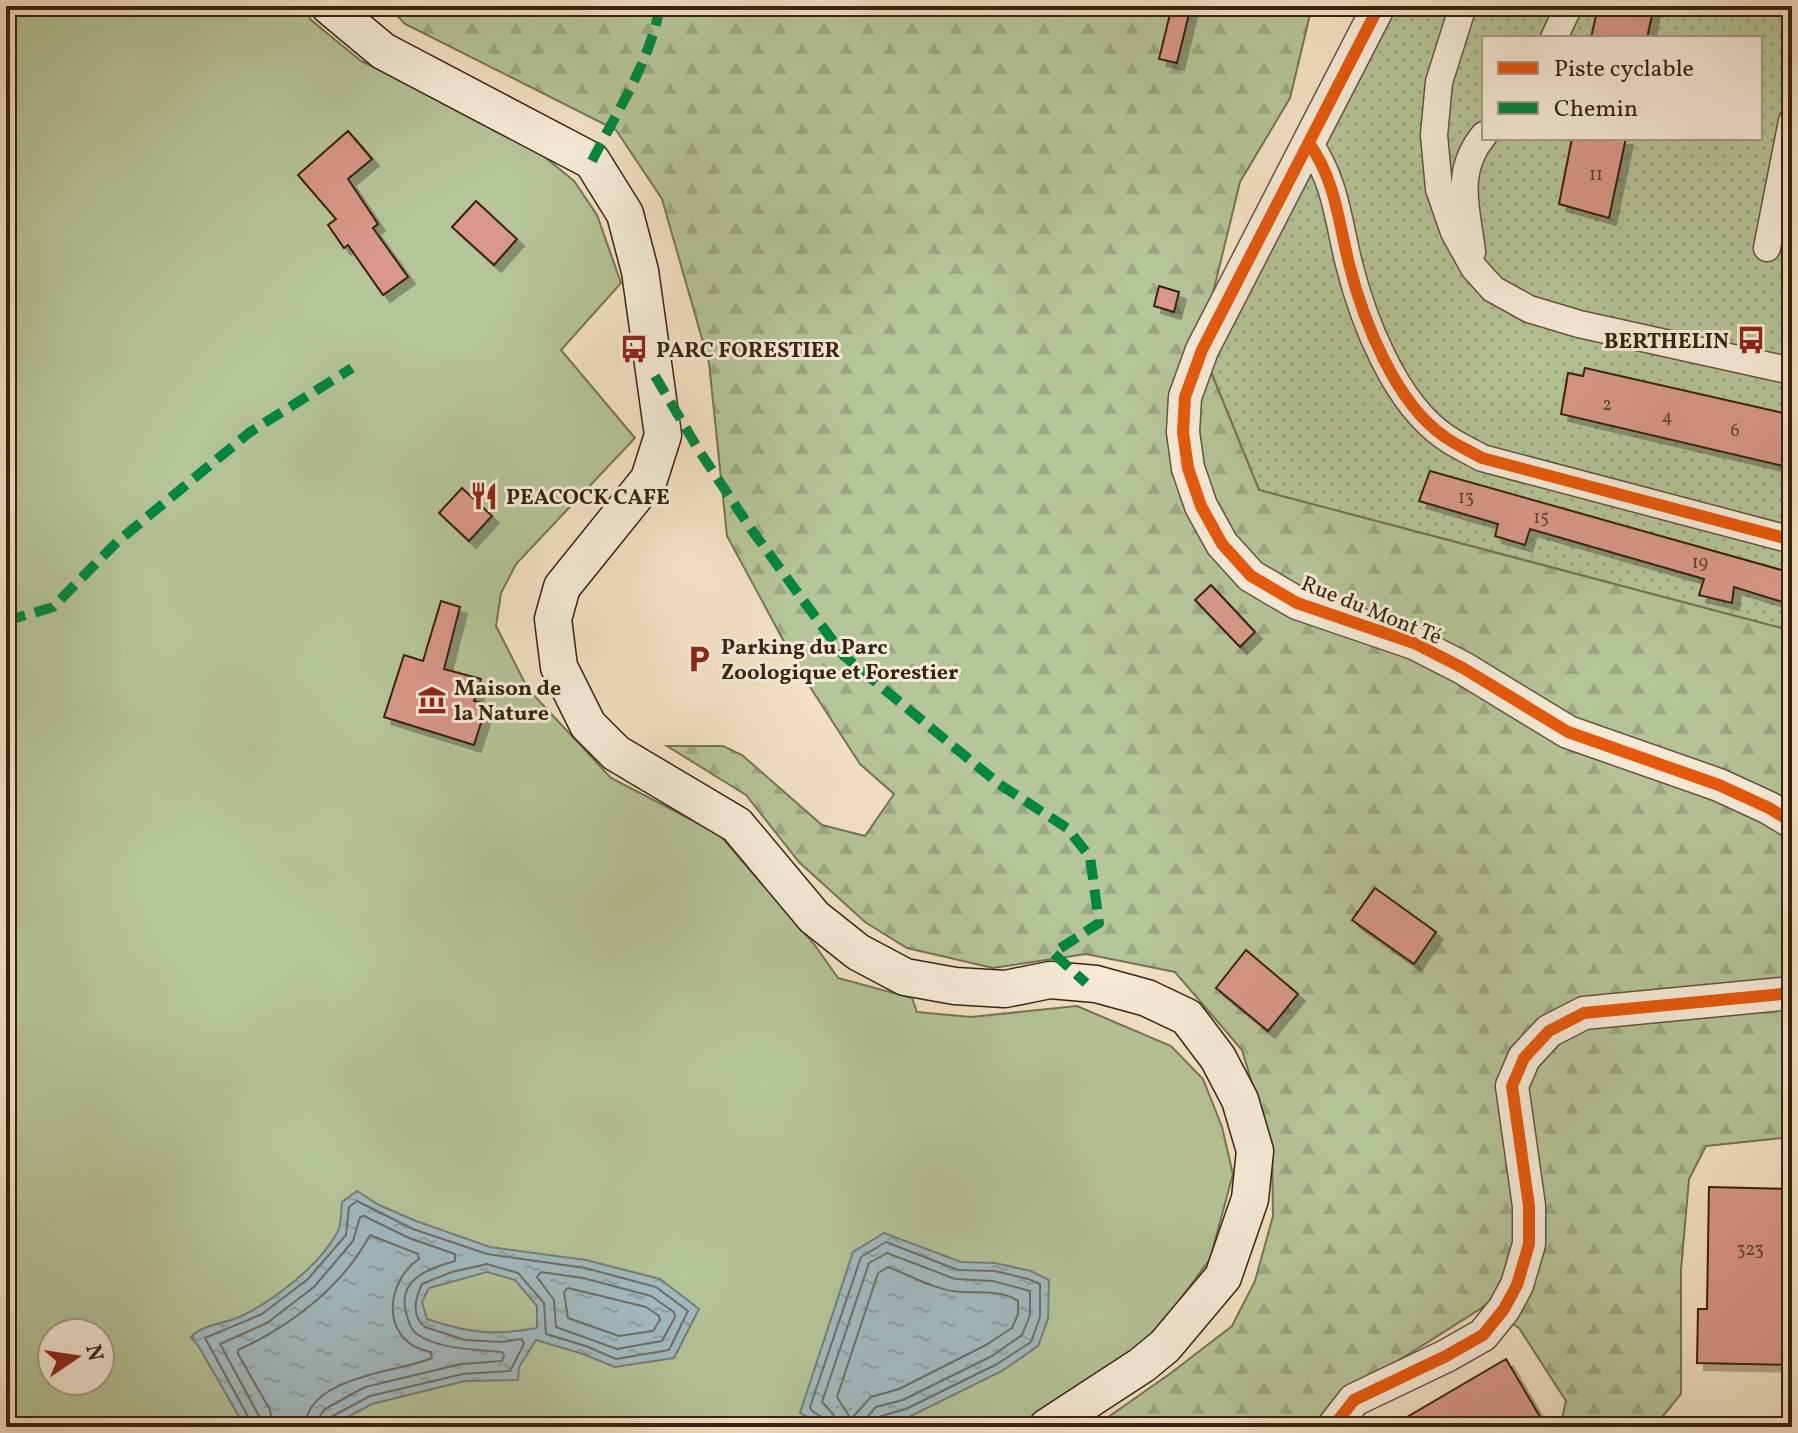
<svg xmlns="http://www.w3.org/2000/svg" width="1798" height="1433" font-family="Vollkorn,serif">
  <style>
    .grass { fill: url(#grass-dots); stroke: #767455; stroke-width: 2; fill-rule: evenodd }
    .forest { fill: url(#forest-firs); stroke: #767455; stroke-width: 2 }
    .park { fill: #b6c59a; stroke: #767455; stroke-width: 2; fill-rule: evenodd }
    .water { fill: url(#water-ripples); stroke: #787e7a; stroke-width: 2; fill-rule: evenodd }
    .lines { fill: none; stroke-linecap: round; stroke-linejoin: round }
    .shore { stroke: #6d6f68; stroke-width: 2 }
    .building { fill: #d9988a; stroke: #372310; stroke-width: 2; filter: url(#shadow) }
    .minor-casing { stroke: #66533e; stroke-width: 29 }
    .tertiary-casing { stroke: #66533e; stroke-width: 35 }
    .secondary-casing { stroke: #372310; stroke-width: 39 }
    .minor { stroke: #f8eddb; stroke-width: 26 }
    .tertiary { stroke: #f8eddb; stroke-width: 32 }
    .secondary { stroke: #f8eddb; stroke-width: 36 }
    .quiet { stroke: #00873e; stroke-width: 10; stroke-dasharray: 20 10; stroke-linecap: butt }
    .cycleway-casing { stroke: #f8eddb; stroke-width: 17 }
    .cycleway { stroke: #e8590c; stroke-width: 12 }
    .labels { text-anchor: middle; stroke-width: 6; stroke-linejoin: round; paint-order: stroke }
    .number-label { font-size: 18px; fill: #60402e }
    .poi-label { font-size: 22px; font-weight: bold; fill: #372310; stroke: #f8eddb; text-anchor: start }
    .street-label { font-size: 22px; fill: #372310; stroke: #f8eddb }
  </style>
  <defs>
    <pattern id="grass-dots" width="8" height="8" patternUnits="userSpaceOnUse" patternTransform="scale(2)"><rect width="8" height="8" fill="#b6c59a"/><path d="M2 2h.1M6 6h.1" fill="none" stroke="#9da984" stroke-width="1.8" stroke-linecap="round"/></pattern>
    <pattern id="forest-firs" width="22" height="20" patternUnits="userSpaceOnUse" patternTransform="scale(2)"><rect width="22" height="20" fill="#b6c59a"/><path d="M5 1l3.5 6h-7zM16 11l3.5 6h-7z" fill="#9da984"/></pattern>
    <pattern id="water-ripples" width="26" height="14" patternUnits="userSpaceOnUse" patternTransform="scale(2)"><rect width="26" height="14" fill="#a3bbc1"/><path d="M2 4q2-2 4 0t4 0M15 11q2-2 4 0t4 0" fill="none" stroke="#8da0a5"/></pattern>
    <filter id="shadow"><feDropShadow dx="7" dy="7" stdDeviation="0" flood-color="#0004"/></filter>
  </defs>
  <rect width="100%" height="100%" fill="#f5e3c7"/>
  <filter id="stains"><feTurbulence type="fractalNoise" baseFrequency=".0025" numOctaves="4"/><feColorMatrix values="0 0 0 0 .2 0 0 0 0 .09 0 0 0 0 .02 0 0 0 .5 -.17"/></filter>
  <radialGradient id="worn" r=".72"><stop offset=".6" stop-color="#630" stop-opacity="0"/><stop offset="1" stop-color="#630" stop-opacity=".3"/></radialGradient>
  <path class="grass" d="M 1379,6 L 1792,6 L 1792,631 L 1259,490 L 1202,350 ZM 1484,38 L 1760,38 L 1760,138 L 1484,138 Z"/>
  <path class="forest" d="M 388,6 L 1312,6 L 1290,98 L 1240,182 L 1204,330 L 1202,350 L 1259,490 L 1792,631 L 1792,1137 L 1706,1146 L 1689,1179 L 1681,1270 L 1681,1394 L 1654,1427 L 1560,1427 L 1566,1401 L 1519,1328 L 1485,1306 L 1338,1399 L 1331,1427 L 1094,1427 L 1171,1373 L 1232,1326 L 1255,1281 L 1273,1216 L 1272,1150 L 1242,1050 L 1175,972 L 1086,954 L 993,968 L 907,948 L 865,922 L 799,862 L 746,795 L 667,746 L 723,746 L 742,755 L 822,825 L 865,836 L 894,794 L 860,764 L 801,673 L 727,536 L 709,363 L 662,199 L 616,130 L 405,24 Z"/>
  <path class="park" d="M 6,6 L 303,6 L 311,20 L 361,61 L 523,139 L 574,181 L 597,215 L 621,283 L 561,350 L 635,438 L 516,564 L 501,593 L 496,626 L 528,689 L 611,778 L 719,834 L 814,944 L 838,978 L 912,998 L 917,1012 L 971,1017 L 1077,1006 L 1171,1046 L 1203,1079 L 1222,1127 L 1233,1174 L 1210,1259 L 1148,1343 L 1022,1427 L 6,1427 ZM 52,1333 L 100,1333 L 100,1381 L 52,1381 Z"/>
  <path class="water" d="M 357,1191 L 379,1205 L 416,1221 L 490,1247 L 586,1260 L 660,1279 L 699,1309 L 674,1358 L 615,1367 L 583,1354 L 536,1340 L 519,1367 L 518,1380 L 465,1381 L 372,1404 L 329,1427 L 245,1427 L 199,1347 L 191,1337 C 202,1325 222,1324 237,1318 C 271,1303 319,1266 337,1233 C 342,1225 341,1211 342,1202 ZM 487,1272 L 515,1280 L 537,1306 L 537,1328 C 495,1336 468,1333 427,1319 L 422,1302 L 429,1288 Z
    M 884,1233 L 961,1262 L 995,1263 L 1031,1271 L 1049,1280 L 1048,1319 L 1038,1346 L 1002,1371 L 909,1417 L 870,1427 L 825,1427 L 800,1413 L 853,1252 Z"/>
  <g class="lines">
    <path class="shore" d="M 888,1267 C 911,1276 937,1291 962,1292 C 980,1293 1003,1290 1018,1301 L 1018,1314 L 1012,1328 L 986,1345 L 899,1389 L 871,1397 L 851,1419 L 837,1397 L 878,1273 Z
      M 541,1272 L 583,1278 L 651,1296 L 674,1312 L 675,1317 L 662,1341 L 617,1349 L 556,1327 L 554,1300 L 537,1277 Z
      M 568,1288 L 646,1307 L 659,1316 L 660,1320 L 653,1331 L 619,1336 L 568,1318 L 564,1292 Z
      M 251,1427 L 250,1420 L 205,1338 L 262,1314 L 308,1279 L 346,1235 L 349,1207 L 357,1201 L 413,1229 L 487,1254 L 585,1268 L 656,1287 L 688,1311 L 669,1350 L 616,1359 L 586,1346 L 546,1334 L 544,1303 L 518,1273 L 487,1264 L 452,1272 L 422,1284 C 415,1299 411,1315 425,1327 L 465,1340 L 502,1342 L 522,1339 L 524,1344 L 510,1371 L 463,1374 L 370,1396 L 331,1417 L 327,1427
      M 261,1427 L 259,1416 L 220,1344 L 267,1323 L 314,1287 L 353,1241 L 360,1217 L 364,1216 L 409,1238 L 455,1254 L 455,1261 C 430,1268 397,1279 406,1312 C 408,1320 410,1329 417,1334 C 436,1349 478,1350 502,1352 L 504,1355 L 502,1361 L 461,1364 L 365,1387 L 325,1409 L 319,1417 L 317,1427
      M 273,1427 L 270,1410 L 238,1354 L 238,1350 C 291,1326 342,1287 370,1235 L 418,1254 L 419,1259 C 393,1276 381,1319 408,1342 C 414,1348 423,1350 431,1352 L 432,1358 C 397,1373 307,1376 305,1427
      M 827,1427 L 825,1419 L 812,1411 L 810,1407 L 861,1257 L 886,1242 L 958,1270 L 995,1271 L 1028,1279 L 1040,1284 L 1040,1317 L 1031,1342 L 997,1364 L 906,1409 L 881,1416 L 876,1427
      M 837,1427 L 834,1415 L 822,1402 L 869,1263 L 887,1253 L 955,1279 L 993,1281 L 1030,1291 L 1030,1315 L 1022,1335 L 992,1356 L 903,1400 L 876,1407 L 868,1416 L 866,1427"/>
  </g>
  <path class="building" d="M 1172,6 L 1191,6 L 1177,63 L 1159,59 Z
    M 1598,6 L 1654,6 L 1647,38 L 1591,38 Z
    M 348,131 L 372,159 L 348,179 L 378,224 L 373,228 L 408,277 L 383,295 L 348,245 L 344,248 L 328,225 L 336,219 L 298,175 Z
    M 1572,138 L 1626,138 L 1609,218 L 1559,204 Z
    M 476,201 L 517,239 L 494,265 L 452,227 Z
    M 1159,286 L 1179,292 L 1174,312 L 1154,306 Z
    M 1585,368 L 1792,415 L 1792,468 L 1561,414 L 1568,373 L 1583,376 Z
    M 1430,471 L 1792,573 L 1792,605 L 1734,587 L 1732,603 L 1699,595 L 1704,579 L 1530,529 L 1525,545 L 1495,536 L 1498,524 L 1419,501 Z
    M 462,488 L 492,516 L 469,541 L 439,513 Z
    M 1211,585 L 1255,632 L 1240,647 L 1195,600 Z
    M 441,601 L 460,607 L 444,669 L 481,679 L 474,701 L 487,704 L 474,745 L 384,717 L 404,655 L 423,661 Z
    M 1375,888 L 1436,932 L 1414,964 L 1352,920 Z
    M 1246,950 L 1298,994 L 1268,1031 L 1216,988 Z
    M 1709,1187 L 1792,1189 L 1792,1365 L 1697,1363 L 1698,1309 L 1707,1309 Z
    M 1506,1359 L 1542,1420 L 1531,1427 L 1390,1427 Z"/>
  <g class="lines">
    <defs>
      <path id="minor" d="M 1463,6 L 1439,82 L 1434,135 L 1439,189 L 1454,232 L 1474,268 L 1493,289 L 1529,309 L 1579,324 L 1792,371
        M 1554,38 L 1569,6
        M 1309,143 C 1336,182 1338,220 1349,264 C 1363,320 1395,403 1445,437 C 1456,445 1470,451 1482,458 L 1792,540
        M 1767,248 L 1792,121
        M 1472,252 C 1467,209 1453,172 1484,135"/>
      <path id="tertiary" d="M 1379,6 L 1202,350 L 1185,397 L 1183,432 L 1188,468 L 1201,506 L 1222,544 L 1251,576 L 1297,603 L 1414,643 L 1463,668 L 1568,732 L 1719,785 L 1769,808 L 1792,822
        M 1333,1427 L 1354,1400 L 1446,1356 L 1483,1335 L 1504,1309 L 1517,1285 L 1529,1244 L 1529,1206 L 1512,1086 L 1524,1058 L 1549,1031 L 1584,1013 L 1792,993"/>
      <path id="secondary" d="M 329,6 L 383,51 L 592,161 L 625,214 L 640,271 L 663,435 L 649,479 L 562,587 L 553,619 L 559,667 L 588,725 L 616,753 L 737,825 L 814,917 L 858,952 L 905,977 L 955,986 L 1005,989 L 1050,980 L 1096,984 L 1147,998 L 1187,1017 L 1218,1058 L 1240,1100 L 1255,1151 L 1250,1199 L 1223,1277 L 1165,1346 L 1142,1365 L 1047,1427"/>
    </defs>
    <use href="#minor" class="minor-casing"/>
    <use href="#tertiary" class="tertiary-casing"/>
    <use href="#secondary" class="secondary-casing"/>
    <use href="#minor" class="minor"/>
    <use href="#tertiary" class="tertiary"/>
    <use href="#secondary" class="secondary"/>
    <path class="quiet" d="M 592,161 C 617,111 650,62 660,6
      M 655,376 L 700,452 L 751,529 L 844,656 L 999,784 L 1067,828 L 1090,857 L 1099,923 L 1053,953 L 1086,983
      M 6,621 L 53,607 L 117,542 L 250,432 L 352,368"/>
    <defs>
      <path id="cycleway" d="M 1379,6 L 1202,350 L 1185,397 L 1183,432 L 1188,468 L 1201,506 L 1222,544 L 1251,576 L 1297,603 L 1414,643 L 1463,668 L 1568,732 L 1719,785 L 1769,808 L 1792,822
        M 1309,143 C 1336,182 1338,220 1349,264 C 1363,320 1395,403 1445,437 C 1456,445 1470,451 1482,458 L 1792,540
        M 1333,1427 L 1354,1400 L 1446,1356 L 1483,1335 L 1504,1309 L 1517,1285 L 1529,1244 L 1529,1206 L 1512,1086 L 1524,1058 L 1549,1031 L 1584,1013 L 1792,993"/>
    </defs>
    <use href="#cycleway" class="cycleway-casing"/>
    <use href="#cycleway" class="cycleway"/>
  </g>
  <defs>
    <symbol id="bus-bare" viewBox="-9 -9 18 18"><path d="M-5-6H5V4H4V6H2V4H-2V6H-4V4H-5ZM-3.5-4V0h7V-4ZM-3.5 1.2v1.5H-2V1.2ZM2 1.2v1.5H3.5V1.2Z" fill="#8f2418" stroke="#f8eddb" stroke-width="2.5" paint-order="stroke"/></symbol>
    <symbol id="restaurant-bare" viewBox="-9 -9 18 18"><path d="M-5-6h1v4h1v-4h1v4h1v-4h1v5L-1.5 .5V6h-2V.5L-5-1ZM5-6V6H3V1.5H1.5Q1.5-4 5-6Z" fill="#8f2418" stroke="#f8eddb" stroke-width="2.5" paint-order="stroke"/></symbol>
    <symbol id="parking-bare" viewBox="-9 -9 18 18"><path d="M-3.5-5.5H1a3.5 3.5 0 0 1 0 7H-1V5.5H-3.5ZM-1-3.4V-.6H.8a1.4 1.4 0 0 0 0-2.8Z" fill="#8f2418" stroke="#f8eddb" stroke-width="2.5" paint-order="stroke"/></symbol>
    <symbol id="museum-bare" viewBox="-9 -9 18 18"><path d="M0-6L6-3V-2H-6V-3ZM-5-1h2V3h-2ZM-1-1h2V3h-2ZM3-1h2V3H3ZM-6 4H6V6H-6Z" fill="#8f2418" stroke="#f8eddb" stroke-width="2.5" paint-order="stroke"/></symbol>
  </defs>
  <g fill-rule="evenodd">
    <use href="#bus-bare" x="1731" y="320" width="40" height="40"/>
    <use href="#bus-bare" x="614" y="329" width="40" height="40"/>
    <use href="#restaurant-bare" x="464" y="476" width="40" height="40"/>
    <use href="#parking-bare" x="679" y="639" width="40" height="40"/>
    <use href="#museum-bare" x="412" y="680" width="40" height="40"/>
  </g>
  <g class="labels">
    <g class="number-label">
      <text x="1596" y="180">11</text>
      <text x="1607" y="410">2</text>
      <text x="1667" y="422">4</text>
      <text x="1735" y="436">6</text>
      <text x="1466" y="503">13</text>
      <text x="1541" y="523">15</text>
      <text x="1700" y="568">19</text>
      <text x="1750" y="1255">323</text>
    </g>
    <g class="poi-label">
      <text x="1729" y="348" text-anchor="end">BERTHELIN</text>
      <text x="656" y="357">PARC FORESTIER</text>
      <text x="506" y="504">PEACOCK CAFE</text>
      <text x="721" y="654">Parking du Parc<tspan x="721" dy="25">Zoologique et Forestier</tspan></text>
      <text x="454" y="695">Maison de<tspan x="454" dy="25">la Nature</tspan></text>
    </g>
    <g class="street-label">
      <text transform="translate(1372 609) rotate(22)" y="8">Rue du Mont Té</text>
    </g>
  </g>
  <rect width="1798" height="1433" fill="none" stroke="#f5e3c7" stroke-width="32"/>
  <rect x="8" y="8" width="1782" height="1417" fill="none" stroke="#372310" stroke-width="4"/>
  <rect x="16" y="16" width="1766" height="1401" fill="none" stroke="#372310" stroke-width="2"/>
  <rect x="1482" y="36" width="280" height="104" fill="#f8eddb" stroke="#ab9c8a" stroke-width="2"/>
  <rect x="1498" y="62" width="40" height="12" fill="#e8590c" stroke="#ab9c8a" stroke-width="2"/>
  <text x="1554" y="76" font-size="24" fill="#372310">Piste cyclable</text>
  <rect x="1498" y="102" width="40" height="12" fill="#00873e" stroke="#ab9c8a" stroke-width="2"/>
  <text x="1554" y="116" font-size="24" fill="#372310">Chemin</text>
  <g transform="translate(76 1357) rotate(77)"><circle r="38" fill="#f8eddb" stroke="#ab9c8a" stroke-width="2"/>
  <path d="M0-6L14 30L0 20L-14 30Z" fill="#8f2418"/>
  <text y="-12" font-size="22" font-weight="bold" text-anchor="middle" fill="#372310">N</text>
  </g>
  <rect width="100%" height="100%" filter="url(#stains)"/>
  <rect width="100%" height="100%" fill="url(#worn)"/>
</svg>
